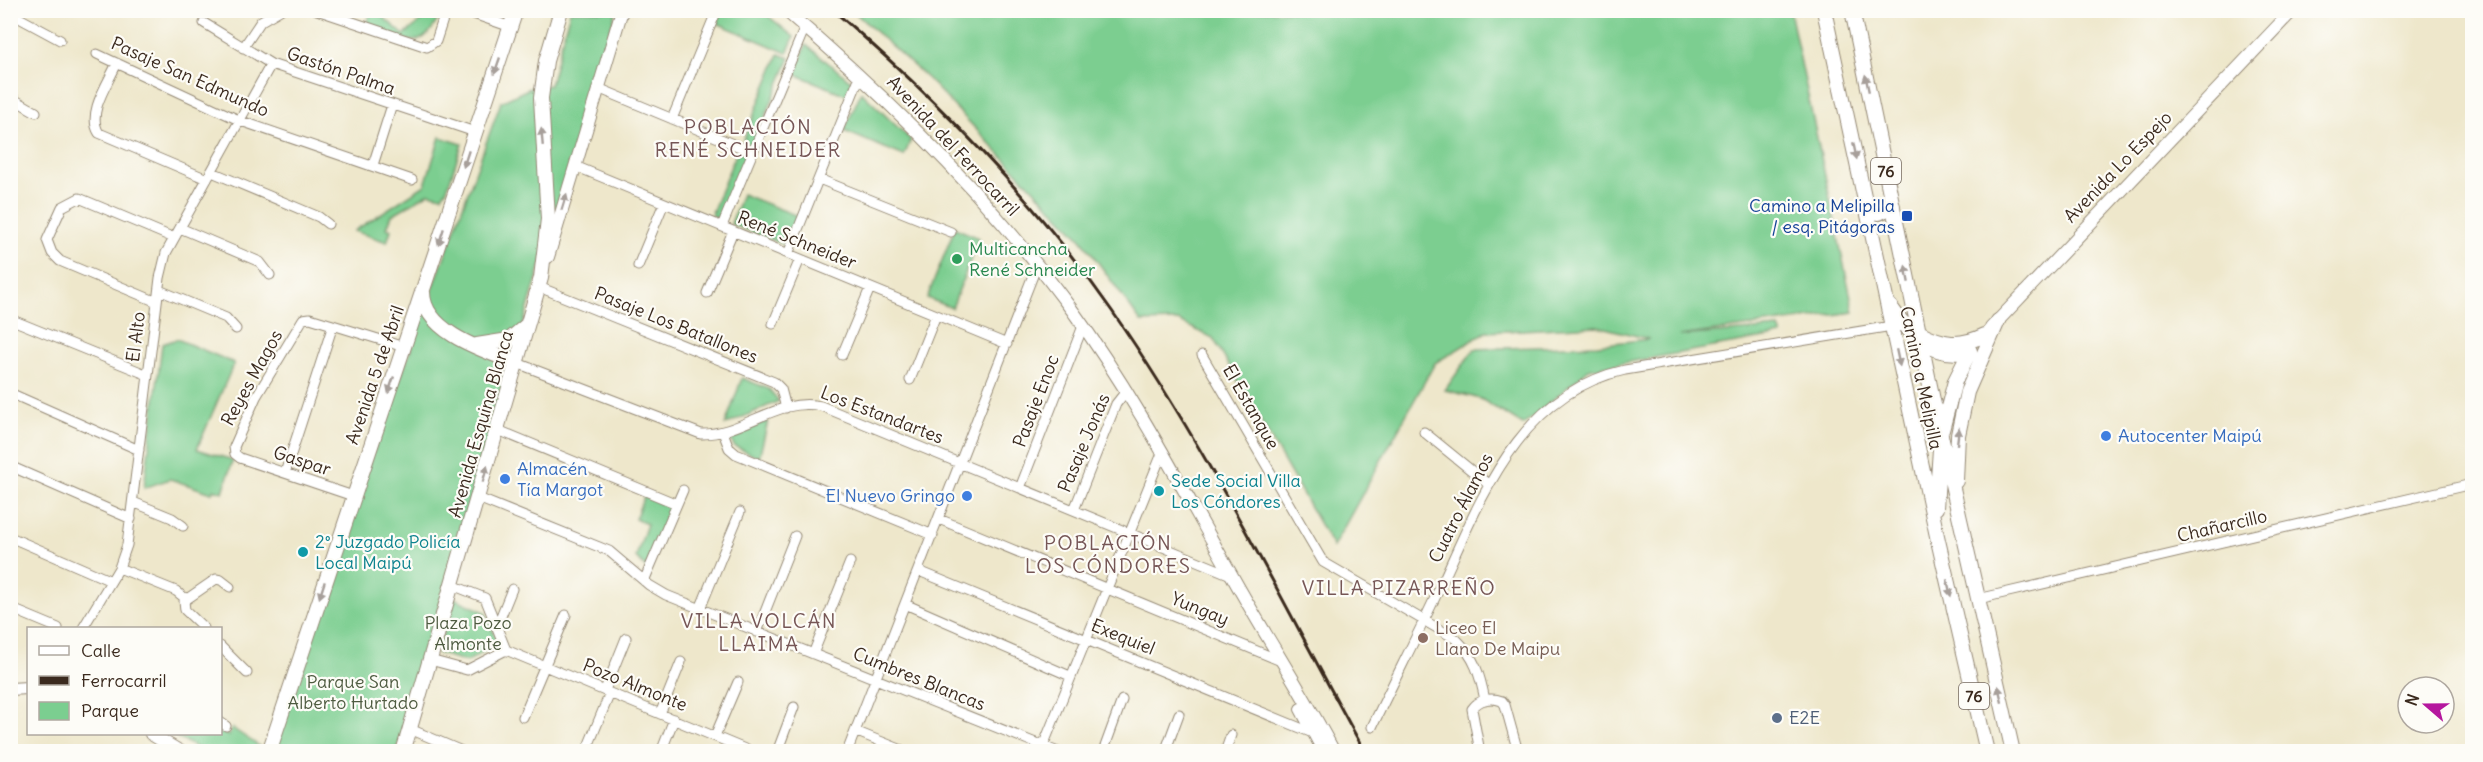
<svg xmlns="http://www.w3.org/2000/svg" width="2483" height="762" font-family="Delius,sans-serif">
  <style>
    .green { fill: #7bce90; stroke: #5b7c57; stroke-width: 1.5 }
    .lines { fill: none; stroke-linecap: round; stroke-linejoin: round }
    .street-casing { stroke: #948874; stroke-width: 11 }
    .secondary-casing { stroke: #948874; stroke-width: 14 }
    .primary-casing { stroke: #948874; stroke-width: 16 }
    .street { stroke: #fff; stroke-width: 9 }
    .secondary { stroke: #fff; stroke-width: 12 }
    .primary { stroke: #fff; stroke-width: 14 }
    .rail { stroke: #3b2a1e; stroke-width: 3 }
    .oneway { fill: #a79f9a }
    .transit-dot { fill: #1a4fb4; stroke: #fdfcf7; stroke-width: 2 }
    .leisure-dot { fill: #2e9e5b; stroke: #fdfcf7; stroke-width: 2 }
    .shop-dot { fill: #3f7fe0; stroke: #fdfcf7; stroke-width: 2 }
    .culture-dot { fill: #0f9aa8; stroke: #fdfcf7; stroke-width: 2 }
    .education-dot { fill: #8d6e63; stroke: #fdfcf7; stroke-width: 2 }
    .service-dot { fill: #5c6f8a; stroke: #fdfcf7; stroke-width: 2 }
    .labels { text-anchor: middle; stroke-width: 4.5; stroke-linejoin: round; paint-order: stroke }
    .shield { fill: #fdfcf7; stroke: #75695f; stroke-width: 1.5 }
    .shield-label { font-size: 16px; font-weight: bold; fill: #3b2a1e }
    .street-label { font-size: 18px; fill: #3b2a1e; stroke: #fdfcf7 }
    .transit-label { font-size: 18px; fill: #164399; stroke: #fdfcf7; text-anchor: end }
    .leisure-label { font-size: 18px; fill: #27864d; stroke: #fdfcf7; text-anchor: start }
    .shop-label { font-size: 18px; fill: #366cbe; stroke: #fdfcf7; text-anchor: start }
    .culture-label { font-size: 18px; fill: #0d838f; stroke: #fdfcf7; text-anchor: start }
    .park-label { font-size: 18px; fill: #4e5b40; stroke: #fdfcf7 }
    .education-label { font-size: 18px; fill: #785e54; stroke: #fdfcf7; text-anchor: start }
    .service-label { font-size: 18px; fill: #4e5e75; stroke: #fdfcf7; text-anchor: start }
    .neighbourhood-label { font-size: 20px; letter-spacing: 1.5px; fill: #765656; stroke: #fdfcf7 }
  </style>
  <rect width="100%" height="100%" fill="#fdfcf7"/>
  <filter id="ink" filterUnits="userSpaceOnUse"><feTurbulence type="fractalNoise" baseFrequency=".0167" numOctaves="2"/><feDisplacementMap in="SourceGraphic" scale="12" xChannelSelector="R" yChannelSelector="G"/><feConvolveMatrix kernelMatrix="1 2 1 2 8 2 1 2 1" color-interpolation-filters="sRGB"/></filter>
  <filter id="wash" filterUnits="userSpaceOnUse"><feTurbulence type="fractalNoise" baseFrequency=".008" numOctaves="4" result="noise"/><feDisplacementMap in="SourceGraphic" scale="24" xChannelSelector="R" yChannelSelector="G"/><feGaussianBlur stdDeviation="1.35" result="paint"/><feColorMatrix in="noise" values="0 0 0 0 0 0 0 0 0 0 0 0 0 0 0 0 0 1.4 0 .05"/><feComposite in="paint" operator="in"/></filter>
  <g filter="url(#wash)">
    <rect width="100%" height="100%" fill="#eee7cb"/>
    <path class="green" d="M 372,11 L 376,11 L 404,35 L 433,11 L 442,11 C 421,58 407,39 366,24 Z
      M 570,11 L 616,11 L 397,751 L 273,752 L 358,494 L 501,102 L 530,88 L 550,85 Z
      M 722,11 L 762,11 L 794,37 L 787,53 L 717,23 Z
      M 853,11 L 1790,11 L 1854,312 L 1679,336 L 1779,328 L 1782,335 L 1589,369 L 1523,425 L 1481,399 L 1445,390 L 1474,349 L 1597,345 L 1649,339 L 1597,326 L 1486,332 L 1435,363 L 1333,547 L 1213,338 L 1178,321 L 1141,322 L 1082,240 L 929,80 Z
      M 806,45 L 852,82 L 846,95 L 795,74 Z
      M 779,54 L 790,58 L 753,146 L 743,141 Z
      M 861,92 L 911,140 L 904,156 L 844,131 Z
      M 440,137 L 462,144 L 447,189 L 442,196 L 429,193 L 392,215 L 387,228 L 391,230 L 387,242 L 354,231 L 425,185 Z
      M 737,151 L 747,155 L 720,219 L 711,215 Z
      M 742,194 L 800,217 L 788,246 L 731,224 Z
      M 955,228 L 979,238 L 952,308 L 927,298 Z
      M 177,339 L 234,363 L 197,449 L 233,460 L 223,492 L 213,489 L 212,493 L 170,479 L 144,488 L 162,344 Z
      M 742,378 L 769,389 L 779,401 L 725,425 Z
      M 768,421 L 759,458 L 734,446 L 728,435 Z
      M 644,496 L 671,506 L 647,569 L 636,557 L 647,524 L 635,519 Z
      M 454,598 L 485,612 L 498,643 L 467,662 L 437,653 Z
      M 232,728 L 259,746 L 257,751 L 203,751 L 171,734 L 220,734 L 221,730 L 229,736 Z"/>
  </g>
  <g filter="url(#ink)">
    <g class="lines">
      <defs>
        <path id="street" d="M 317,10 L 427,47 L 436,41 L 446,10
          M 462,10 L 511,27
          M 10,13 L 60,40
          M 204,23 L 271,64 L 475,132
          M 243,48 L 261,21 L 280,10
          M 97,54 L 241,121 L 412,180
          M 117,63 C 109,82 86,113 99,133 L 207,179
          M 598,88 L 752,152
          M 10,97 L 36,112
          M 672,119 L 717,10
          M 373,165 L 392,105
          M 575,166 L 1007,344
          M 212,172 L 319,217 L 328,224
          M 819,179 L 951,232
          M 722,226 L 805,27
          M 180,228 L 260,262 L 270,275
          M 788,254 L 860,76
          M 638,266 L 664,203
          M 539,287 L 774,382 L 781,389 L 786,408
          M 159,290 L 226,318 L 236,329
          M 707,293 L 733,231
          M 157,302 L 60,261 L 52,253 L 47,240 L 62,207 L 79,198 L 174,238
          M 10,319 L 148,375
          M 773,324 L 800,259
          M 842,355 L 870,288
          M 1202,355 L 1323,562 L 1456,639 C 1475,657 1480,675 1485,700
          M 517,363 L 701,434 C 742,435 779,396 821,406 L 1231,575
          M 910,380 L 936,315
          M 10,393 L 139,450
          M 498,430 L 677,504
          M 723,432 L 729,448 L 736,454 L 933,535
          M 1424,432 L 1488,484
          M 10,466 L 131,519
          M 285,473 L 333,325
          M 1020,488 L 1083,326
          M 353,496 L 240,458 L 235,454 L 234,447 L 256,397 L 303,319 L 310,318 L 404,347
          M 478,498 L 609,551 L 649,585 L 666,595 L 1058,752
          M 133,502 L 172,518 L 183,526
          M 1074,510 L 1116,404 L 1127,390
          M 939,519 L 1281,661
          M 10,537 L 111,581
          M 119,568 L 176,591 L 186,599
          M 919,571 L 1315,734
          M 644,581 L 683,490
          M 452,585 L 485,598 L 506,650 L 752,752
          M 1978,599 L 2472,484
          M 905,604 L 1070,676
          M 10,608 L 58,628
          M 700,609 L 740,512
          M 497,626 L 512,589
          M 83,628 L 119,568 L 127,545 L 160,278 L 166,253 L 271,64
          M 204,628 L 185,610 L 184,601 L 216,579 L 221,580 L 230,587
          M 757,632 L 795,536
          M 220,646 L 247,673
          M 813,654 L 850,562
          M 430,660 L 467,670 L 506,650
          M 605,690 L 626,638
          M 660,714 L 681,662
          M 523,717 L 566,615
          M 220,722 L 226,726
          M 1372,727 C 1395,679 1419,632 1442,583 C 1482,497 1520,393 1625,370 L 1892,326
          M 410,729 L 464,752
          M 855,731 L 907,752
          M 715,736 L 738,682
          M 589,744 L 610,693
          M 1041,751 L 1163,451
          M 661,752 L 674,719
          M 777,752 L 794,707
          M 847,752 L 1037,265
          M 1103,752 L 1122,700
          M 1165,752 L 1179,714
          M 1225,752 L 1231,735
          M 1480,752 L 1472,709 C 1479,699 1491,697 1502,701 L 1505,705 L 1518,752"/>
        <path id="secondary" d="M 785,10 C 891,100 989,198 1072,310 C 1133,394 1180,484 1231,574 C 1264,634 1302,691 1334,752
          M 548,257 L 622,10
          M 1991,328 L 2293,10
          M 10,689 L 28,688
          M 1301,709 L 1324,752
          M 151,734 L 181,752"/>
        <path id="primary" d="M 1824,10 L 1937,536 L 1987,752
          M 1852,10 L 1934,405 L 2013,752
          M 1867,210 L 1879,213 L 1893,206
          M 423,292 C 423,332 485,351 517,363
          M 1890,306 C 1911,335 1931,360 1970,351
          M 1919,332 C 1943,345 1960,347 1985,335
          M 477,345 L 509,340 L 527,325
          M 1942,430 L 1955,381 L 1970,351
          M 1956,481 L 1958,435 L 1967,392 L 1998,321
          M 1936,508 L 1940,449
          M 269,752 L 516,10
          M 403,752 L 541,278 L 548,219 L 541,98 L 546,61 L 561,10"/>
      </defs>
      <use href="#street" class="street-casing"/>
      <use href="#secondary" class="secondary-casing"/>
      <use href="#primary" class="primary-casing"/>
      <use href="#street" class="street"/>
      <use href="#secondary" class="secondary"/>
      <use href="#primary" class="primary"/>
      <path class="rail" d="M 833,10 C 937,99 1034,199 1112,311 C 1209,450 1283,604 1365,752"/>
    </g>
    <defs><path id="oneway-solid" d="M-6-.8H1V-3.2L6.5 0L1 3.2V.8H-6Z" transform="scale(1.5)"/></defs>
    <g class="oneway">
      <use href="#oneway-solid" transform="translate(497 66) rotate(109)"/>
      <use href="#oneway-solid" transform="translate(1867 83) rotate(-102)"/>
      <use href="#oneway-solid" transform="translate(542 137) rotate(-95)"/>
      <use href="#oneway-solid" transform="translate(1855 151) rotate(78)"/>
      <use href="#oneway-solid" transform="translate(466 159) rotate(108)"/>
      <use href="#oneway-solid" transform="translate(564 202) rotate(-73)"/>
      <use href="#oneway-solid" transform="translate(441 237) rotate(108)"/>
      <use href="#oneway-solid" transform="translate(1907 274) rotate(-101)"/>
      <use href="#oneway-solid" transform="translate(1898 358) rotate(78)"/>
      <use href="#oneway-solid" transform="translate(391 385) rotate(109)"/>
      <use href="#oneway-solid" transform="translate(1958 436) rotate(-83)"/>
      <use href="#oneway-solid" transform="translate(485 474) rotate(-74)"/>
      <use href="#oneway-solid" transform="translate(1949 588) rotate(77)"/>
      <use href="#oneway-solid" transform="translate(322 590) rotate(108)"/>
      <use href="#oneway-solid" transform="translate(2000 694) rotate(-103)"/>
    </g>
  </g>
  <rect class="transit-dot" x="1901" y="210" width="12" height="12" rx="3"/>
  <circle class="leisure-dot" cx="957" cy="259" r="6"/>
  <g class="shop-dot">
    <circle cx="2106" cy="436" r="6"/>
    <circle cx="505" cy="479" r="6"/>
    <circle cx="967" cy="496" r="6"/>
  </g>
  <g class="culture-dot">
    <circle cx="1159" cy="491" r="6"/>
    <circle cx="303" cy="552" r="6"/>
  </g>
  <circle class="education-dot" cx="1423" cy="638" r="6"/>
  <circle class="service-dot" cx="1777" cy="718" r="6"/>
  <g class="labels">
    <g class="shield">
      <rect x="1871" y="158" width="30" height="26" rx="4.5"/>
      <rect x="1959" y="683" width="30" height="26" rx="4.5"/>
    </g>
    <g class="shield-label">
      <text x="1886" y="177">76</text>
      <text x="1974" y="702">76</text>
    </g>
    <g class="street-label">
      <text transform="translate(341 71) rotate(19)" y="6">Gastón Palma</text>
      <text transform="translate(190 77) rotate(24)" y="6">Pasaje San Edmundo</text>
      <text transform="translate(953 146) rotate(47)" y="6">Avenida del Ferrocarril</text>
      <text transform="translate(2118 167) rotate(-46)" y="6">Avenida Lo Espejo</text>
      <text transform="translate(797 240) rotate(22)" y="6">René Schneider</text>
      <text transform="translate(676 325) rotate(22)" y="6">Pasaje Los Batallones</text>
      <text transform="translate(136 337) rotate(-83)" y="6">El Alto</text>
      <text transform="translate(375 375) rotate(-71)" y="6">Avenida 5 de Abril</text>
      <text transform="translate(252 378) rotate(-61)" y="6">Reyes Magos</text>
      <text transform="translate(1921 378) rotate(78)" y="6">Camino a Melipilla</text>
      <text transform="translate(1036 401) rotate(-69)" y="6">Pasaje Enoc</text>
      <text transform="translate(1251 407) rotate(60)" y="6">El Estanque</text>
      <text transform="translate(882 415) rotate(21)" y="6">Los Estandartes</text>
      <text transform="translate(481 424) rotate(-74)" y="6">Avenida Esquina Blanca</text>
      <text transform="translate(1084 443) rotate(-67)" y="6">Pasaje Jonás</text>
      <text transform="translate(302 461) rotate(18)" y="6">Gaspar</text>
      <text transform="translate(1461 508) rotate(-63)" y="6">Cuatro Álamos</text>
      <text transform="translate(2222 526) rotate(-13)" y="6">Chañarcillo</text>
      <text transform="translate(1200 609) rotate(22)" y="6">Yungay</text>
      <text transform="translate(1123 637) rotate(22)" y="6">Exequiel</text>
      <text transform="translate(919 679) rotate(22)" y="6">Cumbres Blancas</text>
      <text transform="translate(635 685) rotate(22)" y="6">Pozo Almonte</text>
    </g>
    <g class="transit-label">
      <text x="1895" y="212">Camino a Melipilla<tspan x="1895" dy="21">/ esq. Pitágoras</tspan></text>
    </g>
    <g class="leisure-label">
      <text x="969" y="255">Multicancha<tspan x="969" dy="21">René Schneider</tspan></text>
    </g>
    <g class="shop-label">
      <text x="2118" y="442">Autocenter Maipú</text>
      <text x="517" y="475">Almacén<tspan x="517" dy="21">Tía Margot</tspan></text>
      <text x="955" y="502" text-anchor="end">El Nuevo Gringo</text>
    </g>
    <g class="culture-label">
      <text x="1171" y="487">Sede Social Villa<tspan x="1171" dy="21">Los Cóndores</tspan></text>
      <text x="315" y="548">2° Juzgado Policía<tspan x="315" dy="21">Local Maipú</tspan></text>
    </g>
    <g class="park-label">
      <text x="468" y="629">Plaza Pozo<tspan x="468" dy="21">Almonte</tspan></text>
      <text x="353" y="688">Parque San<tspan x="353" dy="21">Alberto Hurtado</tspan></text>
    </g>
    <g class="education-label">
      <text x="1435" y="634">Liceo El<tspan x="1435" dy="21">Llano De Maipu</tspan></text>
    </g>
    <g class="service-label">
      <text x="1789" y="724">E2E</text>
    </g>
    <g class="neighbourhood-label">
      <text x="748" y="134">POBLACIÓN<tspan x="748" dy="23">RENÉ SCHNEIDER</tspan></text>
      <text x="1108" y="550">POBLACIÓN<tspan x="1108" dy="23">LOS CÓNDORES</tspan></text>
      <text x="1399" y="595">VILLA PIZARREÑO</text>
      <text x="759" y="628">VILLA VOLCÁN<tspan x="759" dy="23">LLAIMA</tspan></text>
    </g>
  </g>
  <rect width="2483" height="762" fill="none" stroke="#fdfcf7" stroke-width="36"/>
  <rect x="27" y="627" width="195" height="108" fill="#fdfcf7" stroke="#afa8a0" stroke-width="1.5"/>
  <rect x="39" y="646" width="30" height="9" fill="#ffffff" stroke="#afa8a0" stroke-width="1.5"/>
  <text x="81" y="657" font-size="18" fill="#3b2a1e">Calle</text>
  <rect x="39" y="676" width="30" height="9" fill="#3b2a1e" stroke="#afa8a0" stroke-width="1.5"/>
  <text x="81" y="687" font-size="18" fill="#3b2a1e">Ferrocarril</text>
  <rect x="39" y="702" width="30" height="18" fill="#7bce90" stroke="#afa8a0" stroke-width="1.5"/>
  <text x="81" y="717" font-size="18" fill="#3b2a1e">Parque</text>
  <g transform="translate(2426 705) rotate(290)"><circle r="28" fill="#fdfcf7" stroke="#afa8a0" stroke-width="1.5"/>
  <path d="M0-4.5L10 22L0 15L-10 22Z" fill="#b5179e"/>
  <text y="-9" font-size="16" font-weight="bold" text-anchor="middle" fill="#3b2a1e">N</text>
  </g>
</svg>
